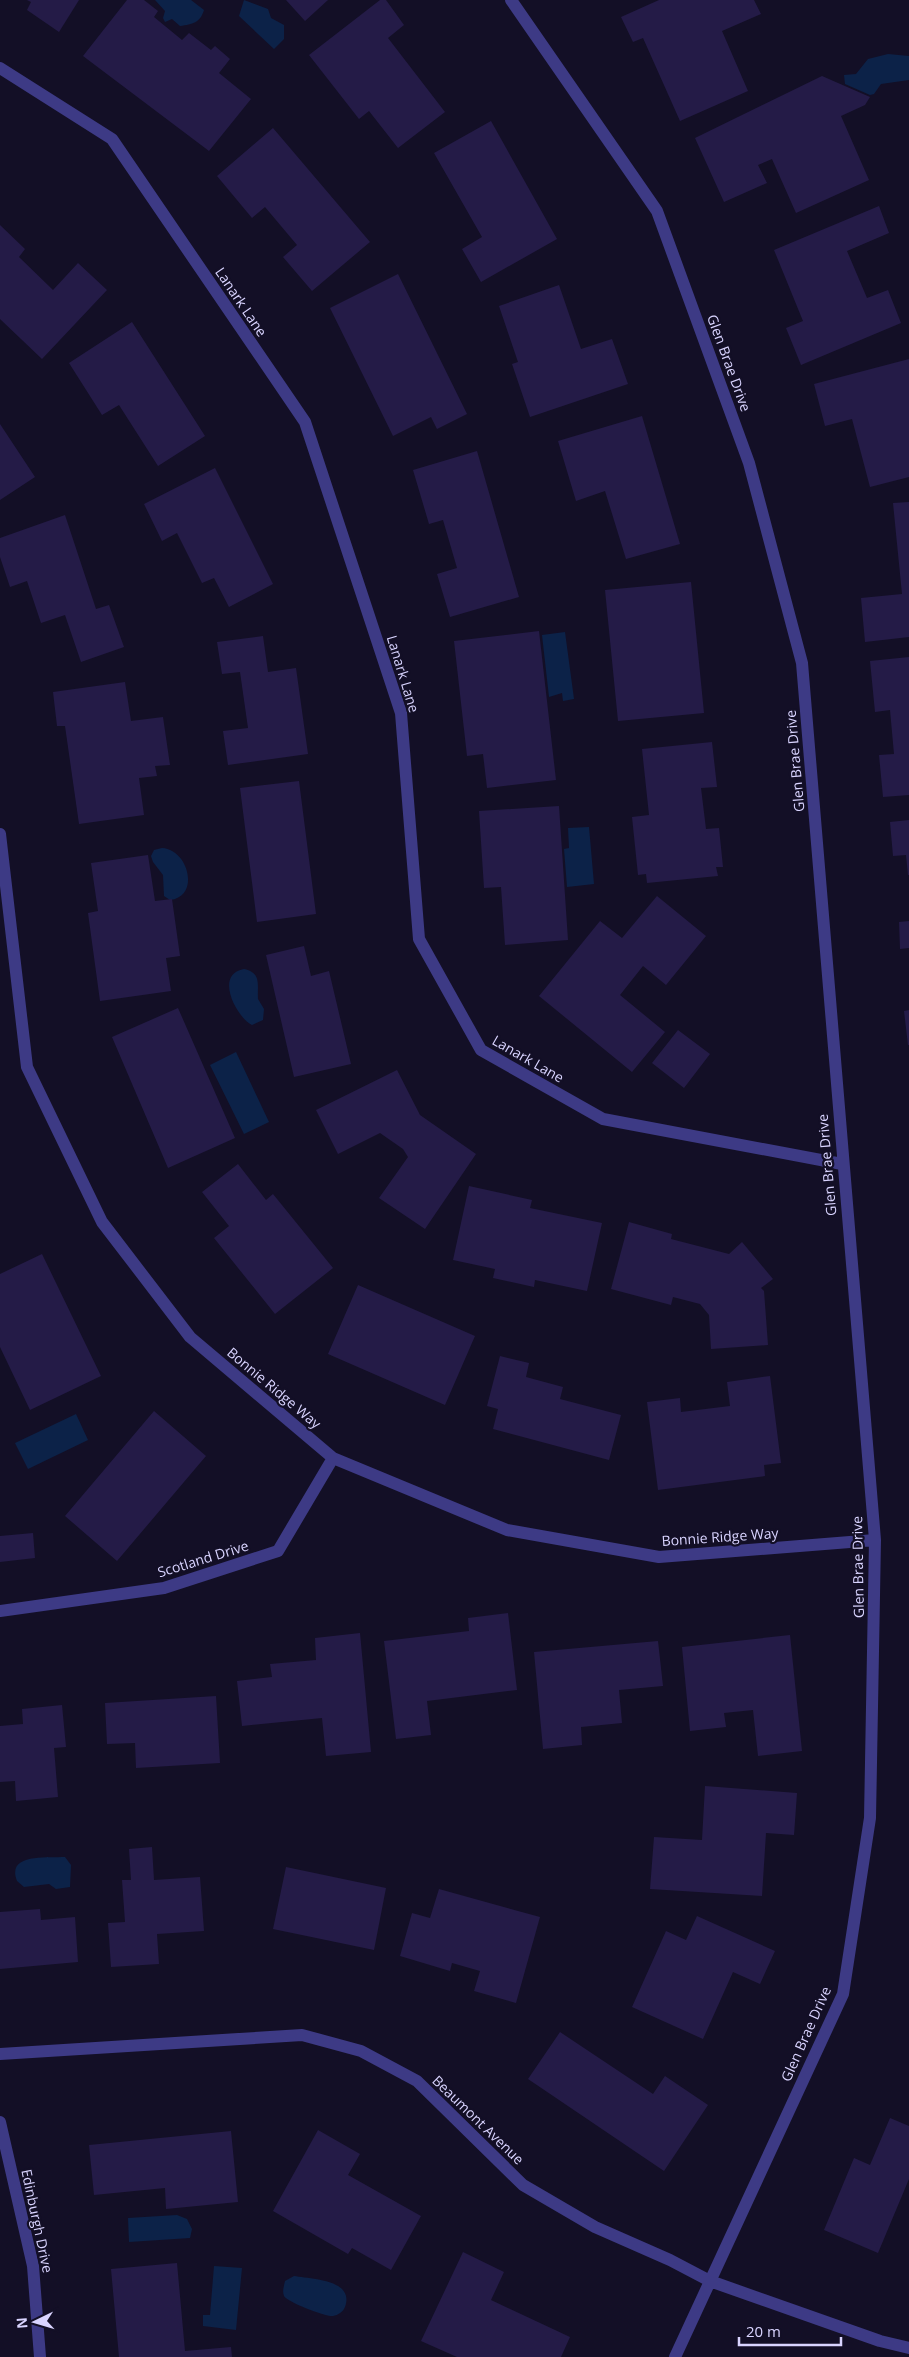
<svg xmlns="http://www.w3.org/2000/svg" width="909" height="2357" font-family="'Open Sans',sans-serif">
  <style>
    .water { fill: #0c2248 }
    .building { fill: #241b47 }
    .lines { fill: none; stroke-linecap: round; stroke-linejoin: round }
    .minor { stroke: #3d3a85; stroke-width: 12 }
    .labels { text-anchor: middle; stroke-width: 4.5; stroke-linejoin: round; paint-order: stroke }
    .street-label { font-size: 14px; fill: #d9d4ff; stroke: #130f26 }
  </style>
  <rect width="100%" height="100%" fill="#130f26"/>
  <path class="water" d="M 155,0 L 191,0 L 204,10 C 200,23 193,24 180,26 L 172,19 L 165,22 L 163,18 L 165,11 Z
    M 244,0 L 268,9 L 271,18 L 284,25 L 284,39 L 274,49 L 239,16 Z
    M 888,54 L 909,56 L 909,80 L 881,84 L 874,94 L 870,95 L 845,84 L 844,75 L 856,74 L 868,59 Z
    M 565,632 L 574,699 L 563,701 L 562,693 L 549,697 L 542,635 Z
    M 589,827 L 594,884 L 567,887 L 564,849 L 569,848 L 568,828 Z
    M 162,848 C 188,849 201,896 170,900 L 164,896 L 163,875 L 153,862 L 151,856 L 154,850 Z
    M 244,969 C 262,973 257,985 258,999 L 264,1009 L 263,1020 L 252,1025 C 236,1017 214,974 244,969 Z
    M 236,1052 L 269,1122 L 244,1134 L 210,1065 Z
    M 76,1414 L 88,1440 L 28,1469 L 15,1443 Z
    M 65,1857 L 71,1865 L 70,1887 L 56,1889 L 49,1884 L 24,1887 L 17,1881 C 6,1853 47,1858 65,1857 Z
    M 177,2215 L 187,2219 L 192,2229 L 190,2238 L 129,2242 L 128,2218 Z
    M 214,2266 L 242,2268 L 236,2330 L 203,2326 L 203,2315 L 210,2315 Z
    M 294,2276 C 310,2279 355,2279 345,2307 C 343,2312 338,2315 333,2316 C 326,2317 287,2302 284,2296 C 282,2291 284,2286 285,2281 Z"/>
  <path class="building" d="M 27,0 L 79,0 L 59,32 L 27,10 L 31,2 Z
    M 127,0 L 144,0 L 158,11 L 154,17 L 182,40 L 189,33 L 211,50 L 215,46 L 230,59 L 219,73 L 251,99 L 209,151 L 83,56 Z
    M 286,0 L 328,0 L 305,21 Z
    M 380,0 L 386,0 L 404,25 L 388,38 L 445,112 L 398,148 L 369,111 L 359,119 L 309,55 Z
    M 659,0 L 754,0 L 761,14 L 722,31 L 748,91 L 680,121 L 643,38 L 633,42 L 621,17 Z
    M 822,76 L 870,97 L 865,105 L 841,116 L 869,180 L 796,213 L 772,159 L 758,165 L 767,183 L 724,202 L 695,138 Z
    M 491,121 L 557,239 L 481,282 L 462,249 L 482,237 L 434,153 Z
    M 273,128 L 370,242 L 312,291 L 283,257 L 297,245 L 265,207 L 252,218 L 217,176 Z
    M 879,206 L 889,233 L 847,251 L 867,298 L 888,290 L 901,323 L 801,365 L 786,328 L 803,321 L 774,250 Z
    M 0,225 L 25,249 L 19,257 L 53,290 L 78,263 L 107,290 L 42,359 L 0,319 Z
    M 398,274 L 467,414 L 437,429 L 431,417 L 393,436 L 330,308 Z
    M 559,285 L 581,349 L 612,339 L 628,384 L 530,417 L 512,364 L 518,362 L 499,306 Z
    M 132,322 L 205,436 L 158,466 L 119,405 L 102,415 L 69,363 Z
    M 909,359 L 909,477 L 870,487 L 852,419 L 825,426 L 814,384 Z
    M 642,416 L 680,544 L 626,559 L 605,491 L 576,501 L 558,441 Z
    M 0,424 L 35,477 L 0,500 Z
    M 477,451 L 519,597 L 450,617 L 437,574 L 457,568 L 443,520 L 429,524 L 413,470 Z
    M 215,468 L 273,584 L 229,607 L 214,578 L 202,583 L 177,533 L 162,541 L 144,504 Z
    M 909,502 L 909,637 L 865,642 L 861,598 L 902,594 L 893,503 Z
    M 65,515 L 96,609 L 109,605 L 124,647 L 81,662 L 65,615 L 41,623 L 27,581 L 10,587 L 0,557 L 0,538 Z
    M 691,582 L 704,713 L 618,721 L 605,590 Z
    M 539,631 L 556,780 L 487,788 L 483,754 L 467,756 L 454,641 Z
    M 263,636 L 268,672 L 296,668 L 308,754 L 228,765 L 223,731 L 248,728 L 240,672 L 222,674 L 217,642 Z
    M 909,657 L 909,795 L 883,797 L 879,755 L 894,754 L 890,710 L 875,712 L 870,661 Z
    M 125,682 L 131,721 L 163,717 L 170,765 L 155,766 L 157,776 L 139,778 L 144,815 L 79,824 L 65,726 L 57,726 L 53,692 Z
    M 712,742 L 717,787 L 701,788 L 706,829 L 719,828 L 723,867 L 716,867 L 718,876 L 647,883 L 646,874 L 638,875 L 632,817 L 649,815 L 642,749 Z
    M 299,781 L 316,914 L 257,922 L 240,788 Z
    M 559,806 L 568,940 L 505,945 L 501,887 L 484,888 L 479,811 Z
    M 909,820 L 909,875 L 908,875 L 906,855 L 893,856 L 890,822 Z
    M 148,855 L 155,901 L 172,899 L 180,956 L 166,958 L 171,991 L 100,1001 L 88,913 L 98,911 L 91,863 Z
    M 657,896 L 706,936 L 666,985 L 643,966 L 620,995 L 665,1032 L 632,1072 L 539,996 L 600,921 L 622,938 Z
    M 909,921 L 909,948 L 900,949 L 899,922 Z
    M 304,946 L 311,976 L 329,971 L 351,1064 L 294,1077 L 266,955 Z
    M 178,1008 L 235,1138 L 168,1168 L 112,1037 Z
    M 909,1010 L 909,1045 L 908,1045 L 904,1011 Z
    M 678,1030 L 710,1054 L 684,1088 L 652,1063 Z
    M 397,1070 L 420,1115 L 476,1154 L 425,1229 L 379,1198 L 408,1157 L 403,1149 L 380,1133 L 338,1154 L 316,1110 Z
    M 238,1164 L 266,1200 L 273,1194 L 333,1268 L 275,1314 L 214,1238 L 229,1226 L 202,1192 Z
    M 469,1186 L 532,1200 L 530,1208 L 602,1223 L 587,1291 L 535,1280 L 534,1287 L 493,1278 L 495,1269 L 453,1260 Z
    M 629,1222 L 672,1234 L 671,1239 L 729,1254 L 742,1242 L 773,1279 L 761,1288 L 764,1291 L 768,1345 L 711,1349 L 709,1315 L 700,1304 L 673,1297 L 671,1305 L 611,1289 Z
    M 42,1254 L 101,1376 L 30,1410 L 0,1347 L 0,1274 Z
    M 358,1285 L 475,1336 L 445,1405 L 328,1354 Z
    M 500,1356 L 529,1363 L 526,1377 L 563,1387 L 560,1399 L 621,1415 L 609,1460 L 493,1429 L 498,1409 L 487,1406 Z
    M 770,1376 L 781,1463 L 764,1465 L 765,1476 L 658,1490 L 647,1402 L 680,1398 L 681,1412 L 730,1406 L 727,1382 Z
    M 154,1411 L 206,1456 L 117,1561 L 65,1516 Z
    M 33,1533 L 35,1558 L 0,1562 L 0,1536 Z
    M 508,1613 L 517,1690 L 427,1701 L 431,1735 L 396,1739 L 384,1641 L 469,1631 L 468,1618 Z
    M 360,1633 L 371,1752 L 326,1756 L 322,1718 L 242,1726 L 237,1681 L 272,1677 L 270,1664 L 316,1660 L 315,1638 Z
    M 790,1635 L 802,1751 L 758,1756 L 753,1710 L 724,1713 L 726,1727 L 690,1731 L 682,1647 Z
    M 658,1641 L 663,1686 L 619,1690 L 622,1723 L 581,1727 L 582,1745 L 543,1749 L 534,1652 Z
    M 216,1696 L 220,1763 L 136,1768 L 135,1743 L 107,1744 L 105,1703 Z
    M 62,1705 L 66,1747 L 54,1748 L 58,1797 L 16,1801 L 15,1781 L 0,1782 L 0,1726 L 23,1724 L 22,1709 Z
    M 705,1786 L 797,1793 L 794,1835 L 766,1833 L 762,1896 L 650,1889 L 654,1837 L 702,1840 Z
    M 152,1847 L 154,1880 L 200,1877 L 204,1931 L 157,1934 L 159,1964 L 111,1967 L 108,1923 L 125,1922 L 122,1880 L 131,1880 L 129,1849 Z
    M 286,1867 L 386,1888 L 374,1950 L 273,1929 Z
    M 439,1889 L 540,1917 L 516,2003 L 474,1991 L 480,1971 L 452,1963 L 450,1971 L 400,1956 L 412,1913 L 430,1918 Z
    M 40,1909 L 41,1920 L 75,1917 L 78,1962 L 0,1969 L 0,1912 Z
    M 697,1916 L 775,1951 L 760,1984 L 733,1972 L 703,2039 L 632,2007 L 666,1931 L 686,1940 Z
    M 560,2032 L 653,2094 L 665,2076 L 708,2105 L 664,2171 L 528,2079 Z
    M 890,2118 L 909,2126 L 909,2179 L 878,2253 L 824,2230 L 854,2158 L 870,2165 Z
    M 318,2130 L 360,2154 L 348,2175 L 421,2216 L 391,2270 L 352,2248 L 348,2254 L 273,2211 Z
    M 231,2131 L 238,2202 L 166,2209 L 165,2188 L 94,2195 L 89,2145 Z
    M 463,2252 L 504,2272 L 491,2300 L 570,2337 L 561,2357 L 457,2357 L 421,2341 Z
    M 177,2263 L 185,2351 L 231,2347 L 232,2357 L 119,2357 L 111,2269 Z"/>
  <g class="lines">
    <path class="minor" d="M 511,0 L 657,211 L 749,463 L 802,663 L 875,1540 L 870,1818 L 843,1994 L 675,2357
      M 0,68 L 112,139 L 305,422 L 401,713 L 419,939 L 481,1050 L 603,1119 L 842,1164
      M 0,834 L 27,1067 L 102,1222 L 190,1337 L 333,1458 L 507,1530 L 659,1557 L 875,1540
      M 0,1611 L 164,1588 L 278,1551 L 333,1458
      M 0,2054 L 302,2035 L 361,2051 L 417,2081 L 523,2185 L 595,2227 L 670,2260 L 710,2281 L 880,2341 L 909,2348
      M 0,2122 L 33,2266 L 40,2357"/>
  </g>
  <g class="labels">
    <g class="street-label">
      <text transform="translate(241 302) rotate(56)" y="5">Lanark Lane</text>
      <text transform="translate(729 363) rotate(70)" y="5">Glen Brae Drive</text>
      <text transform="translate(403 674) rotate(73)" y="5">Lanark Lane</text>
      <text transform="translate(795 761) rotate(-95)" y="5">Glen Brae Drive</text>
      <text transform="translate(528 1059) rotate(30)" y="5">Lanark Lane</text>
      <text transform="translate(827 1165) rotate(-95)" y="5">Glen Brae Drive</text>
      <text transform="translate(274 1388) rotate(40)" y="5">Bonnie Ridge Way</text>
      <text transform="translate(720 1537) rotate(-4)" y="5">Bonnie Ridge Way</text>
      <text transform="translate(203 1559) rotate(-17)" y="5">Scotland Drive</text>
      <text transform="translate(858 1567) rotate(-91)" y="5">Glen Brae Drive</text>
      <text transform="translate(806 2034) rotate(-66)" y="5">Glen Brae Drive</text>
      <text transform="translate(478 2120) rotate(44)" y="5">Beaumont Avenue</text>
      <text transform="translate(37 2221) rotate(78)" y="5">Edinburgh Drive</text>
    </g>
  </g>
  <g transform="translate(35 2322) rotate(265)" stroke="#130f26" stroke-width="4" paint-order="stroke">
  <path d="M0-4L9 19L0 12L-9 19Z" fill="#d9d4ff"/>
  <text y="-8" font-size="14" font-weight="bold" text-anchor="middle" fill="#d9d4ff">N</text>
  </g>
  <path d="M739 2337v8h102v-8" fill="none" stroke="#d9d4ff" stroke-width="2.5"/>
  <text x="746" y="2337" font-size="15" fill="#d9d4ff" stroke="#130f26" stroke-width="4" paint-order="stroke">20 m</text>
</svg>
